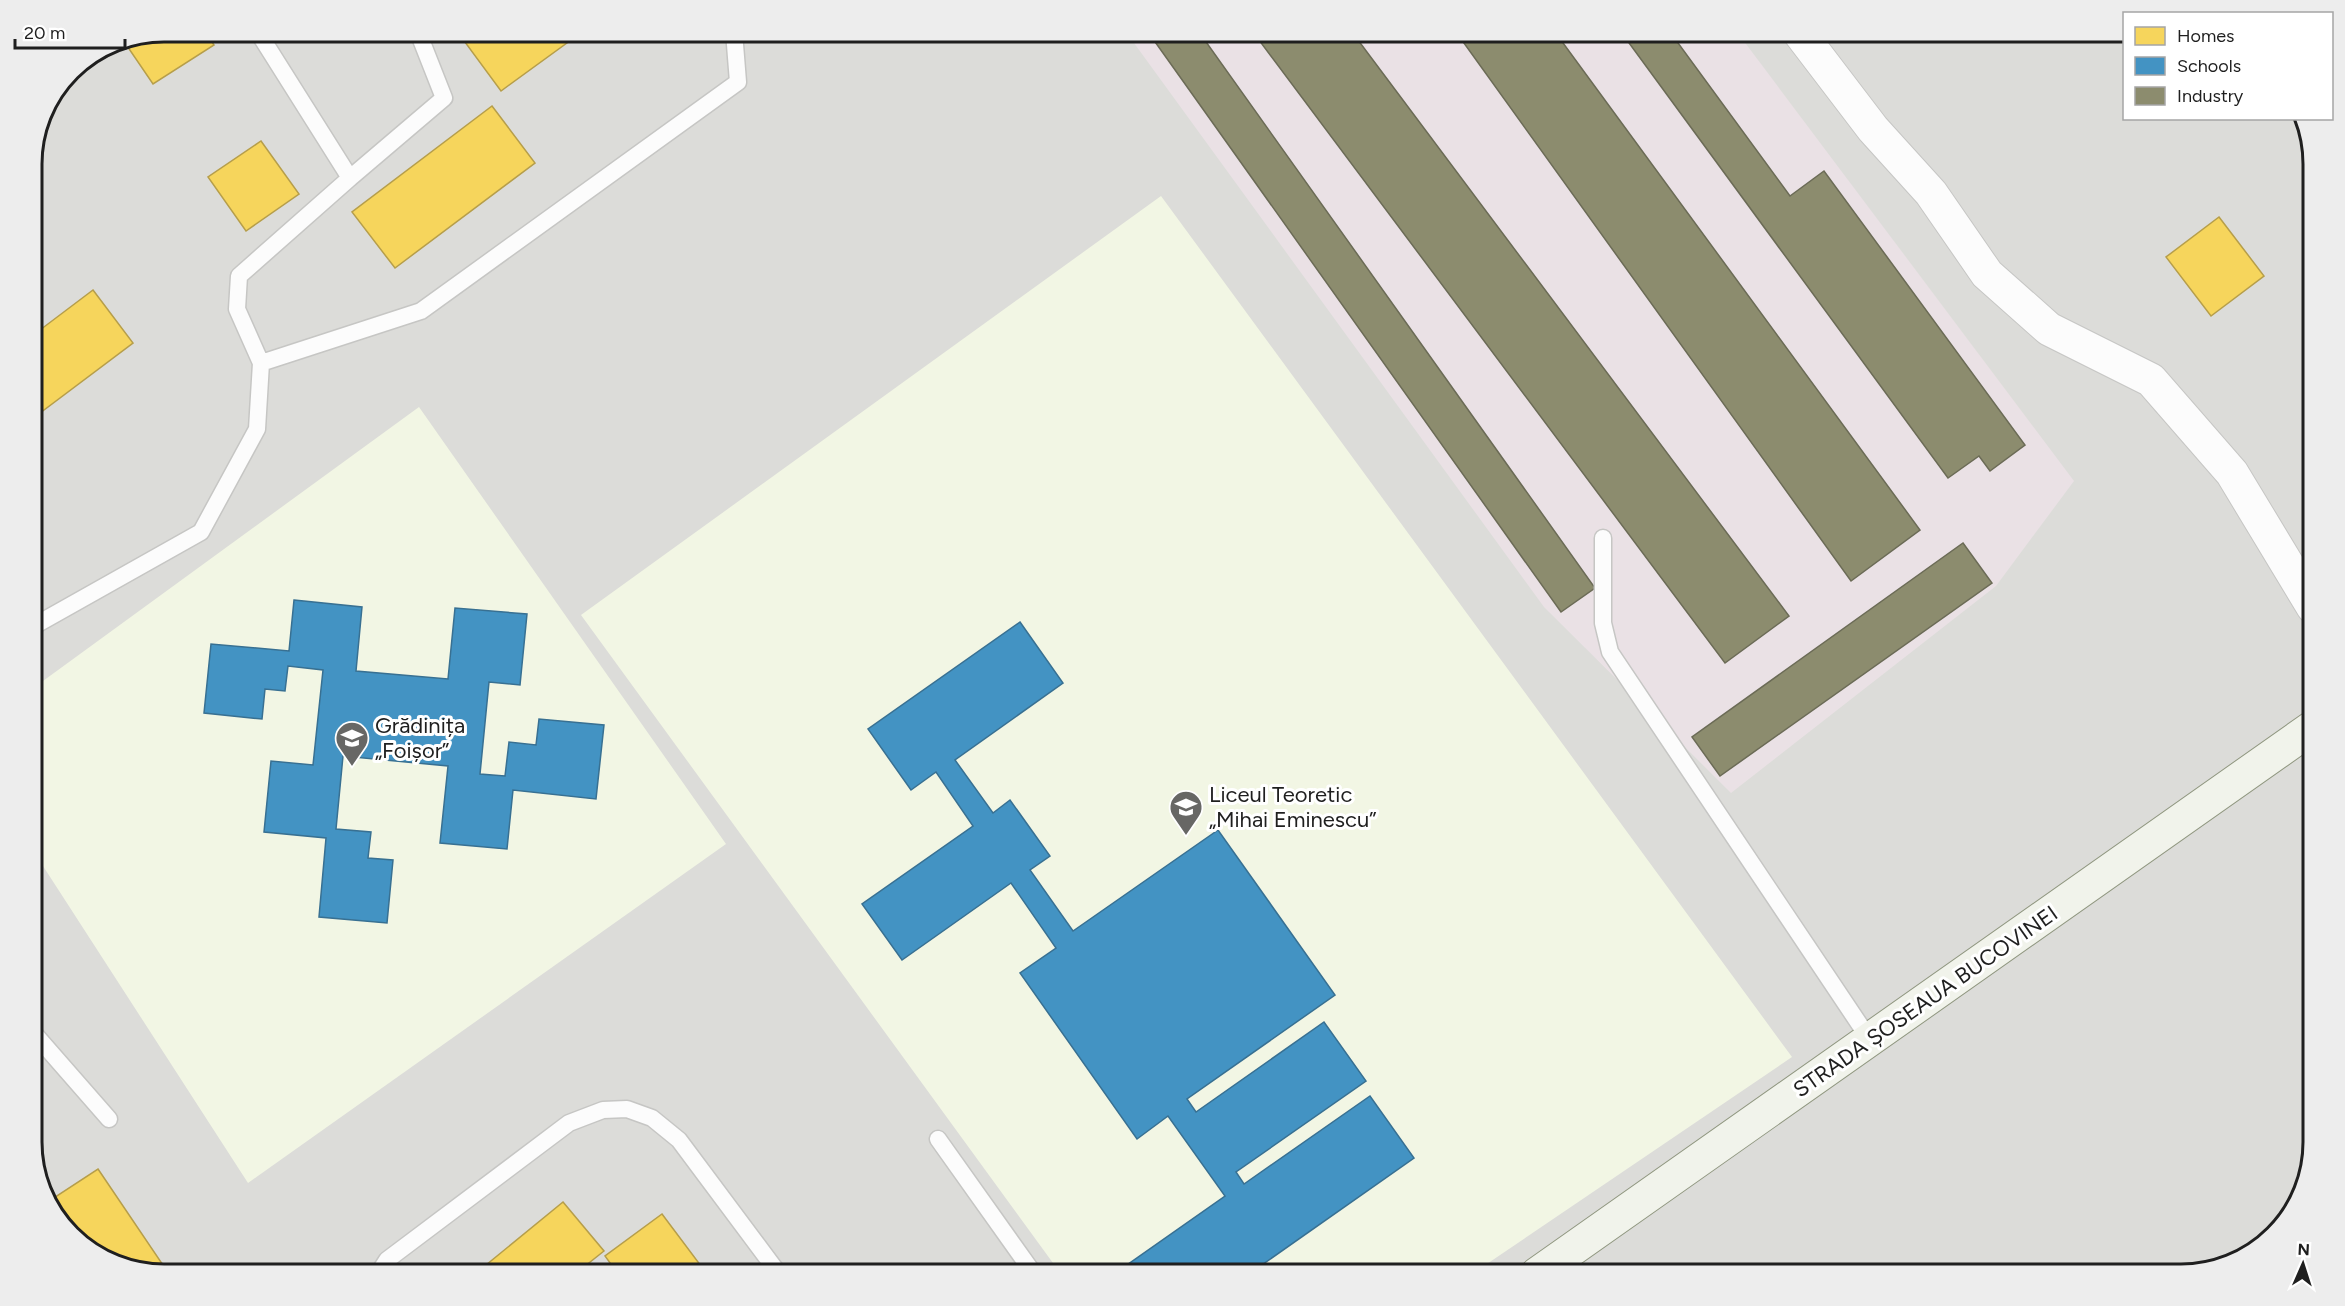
<svg xmlns="http://www.w3.org/2000/svg" width="2345" height="1306" font-family="Figtree,sans-serif">
  <style>
    .residential { fill: #dcdcd9 }
    .industrial { fill: #eae1e5 }
    .education { fill: #f2f6e4 }
    .homes { fill: #f6d55c; stroke: #b69e4a; stroke-width: 1.5 }
    .schools { fill: #4393c3; stroke: #387092; stroke-width: 1.5 }
    .industry { fill: #8c8c6e; stroke: #6b6b56; stroke-width: 1.5 }
    .lines { fill: none; stroke-linecap: round; stroke-linejoin: round }
    .service-casing { stroke: #c6c6c4; stroke-width: 19 }
    .tertiary-casing { stroke: #c6c6c4; stroke-width: 35 }
    .secondary-casing { stroke: #909780; stroke-width: 35 }
    .service { stroke: #fcfcfc; stroke-width: 16 }
    .tertiary { stroke: #fcfcfc; stroke-width: 33 }
    .secondary { stroke: #f1f3eb; stroke-width: 33 }
    .labels { text-anchor: middle; stroke-width: 6; stroke-linejoin: round; paint-order: stroke }
    .poi-label { font-size: 22px; fill: #1f1f1f; stroke: #fff; text-anchor: start }
    .street-label { font-size: 22px; fill: #1f1f1f; stroke: #fff }
    .rim { fill: none; stroke: #1f1f1f; stroke-width: 3 }
  </style>
  <rect width="100%" height="100%" fill="#edede8"/>
  <path class="residential" d="M 164,32 L 2124,32 L 2124,118 L 2302,119 L 2313,156 L 2313,1142 L 2296,1208 L 2247,1257 L 2181,1274 L 164,1274 L 98,1257 L 54,1215 L 32,1150 L 32,156 L 42,113 L 71,70 L 114,41 Z"/>
  <path class="industrial" d="M 1126,32 L 1737,32 L 2074,481 L 1996,586 L 1731,793 L 1544,607 Z"/>
  <path class="education" d="M 1161,196 L 1792,1057 L 1472,1274 L 1061,1274 L 581,615 Z
    M 419,407 L 726,844 L 248,1183 L 32,849 L 32,689 Z"/>
  <path class="homes" d="M 164,32 L 206,32 L 214,45 L 153,84 L 123,40 Z
    M 462,32 L 582,32 L 501,91 L 459,34 Z
    M 492,106 L 535,163 L 395,268 L 352,212 Z
    M 261,141 L 299,194 L 246,231 L 208,177 Z
    M 2219,217 L 2264,276 L 2211,316 L 2166,257 Z
    M 93,290 L 133,343 L 32,419 L 32,336 Z
    M 98,1169 L 169,1274 L 98,1257 L 54,1215 L 49,1201 Z
    M 563,1202 L 604,1251 L 575,1274 L 475,1274 Z
    M 662,1214 L 707,1274 L 618,1274 L 605,1256 Z"/>
  <path class="schools" d="M 294,600 L 362,607 L 356,671 L 448,679 L 455,608 L 527,614 L 520,685 L 489,682 L 480,774 L 505,776 L 509,742 L 536,745 L 539,719 L 604,725 L 596,799 L 513,790 L 507,849 L 440,843 L 448,766 L 343,756 L 336,829 L 371,832 L 368,858 L 393,860 L 387,923 L 319,917 L 326,838 L 264,832 L 271,761 L 313,765 L 323,670 L 288,666 L 285,691 L 265,689 L 262,719 L 204,713 L 211,644 L 289,651 Z
    M 1020,622 L 1063,683 L 955,760 L 993,813 L 1010,800 L 1050,856 L 1030,870 L 1073,931 L 1218,830 L 1335,995 L 1187,1099 L 1196,1112 L 1324,1022 L 1366,1081 L 1236,1172 L 1244,1184 L 1370,1096 L 1414,1158 L 1249,1274 L 1114,1274 L 1225,1196 L 1168,1116 L 1137,1139 L 1020,973 L 1056,948 L 1011,883 L 902,960 L 862,904 L 973,826 L 936,772 L 911,790 L 868,729 Z"/>
  <path class="industry" d="M 1148,32 L 1199,32 L 1595,588 L 1561,612 Z
    M 1253,32 L 1352,32 L 1789,616 L 1725,663 Z
    M 1456,32 L 1555,32 L 1920,530 L 1851,581 Z
    M 1621,32 L 1670,32 L 1790,196 L 1824,171 L 2025,445 L 1990,471 L 1979,456 L 1948,478 Z
    M 1963,543 L 1992,583 L 1720,776 L 1692,737 Z"/>
  <g class="lines">
    <defs>
      <path id="service" d="M 258,32 L 350,178 L 444,98 L 418,32
        M 261,363 L 421,311 L 738,82 L 734,32
        M 1603,538 L 1603,623 L 1610,652 L 1870,1040
        M 32,627 L 201,532 L 257,429 L 261,363 L 237,309 L 239,276 L 350,178
        M 32,1031 L 109,1119
        M 938,1139 L 1034,1274
        M 378,1274 L 387,1260 L 569,1123 L 603,1110 L 627,1109 L 652,1118 L 679,1140 L 779,1274"/>
      <path id="tertiary" d="M 1799,32 L 1873,129 L 1931,193 L 1987,274 L 2049,329 L 2151,380 L 2232,473 L 2313,607"/>
      <path id="secondary" d="M 1537,1274 L 2313,727"/>
    </defs>
    <use href="#service" class="service-casing"/>
    <use href="#tertiary" class="tertiary-casing"/>
    <use href="#secondary" class="secondary-casing"/>
    <use href="#service" class="service"/>
    <use href="#tertiary" class="tertiary"/>
    <use href="#secondary" class="secondary"/>
  </g>
  <defs>
    <symbol id="school-pin" viewBox="-11 -11 22 30"><path d="M0 17L-7.5 6A9.5 9.5 0 1 1 7.5 6Z" fill="#676765" stroke="#fff"/><path d="M0-5L7-2L0 1L-7-2ZM-4 1L0 2.5L4 1V4Q0 6-4 4Z" fill="#fff"/></symbol>
  </defs>
  <g fill-rule="evenodd">
    <use href="#school-pin" x="333" y="719" width="38" height="52"/>
    <use href="#school-pin" x="1167" y="788" width="38" height="52"/>
  </g>
  <g class="labels">
    <g class="poi-label">
      <text x="375" y="733">Grădinița<tspan x="375" dy="25">„Foișor”</tspan></text>
      <text x="1209" y="802">Liceul Teoretic<tspan x="1209" dy="25">„Mihai Eminescu”</tspan></text>
    </g>
    <g class="street-label">
      <text transform="translate(1925 1001) rotate(-35)" y="8">STRADA ȘOSEAUA BUCOVINEI</text>
    </g>
  </g>
  <path d="M0 0H2345V1306H0ZM164 42H2181A122 122 0 0 1 2303 164V1142A122 122 0 0 1 2181 1264H164A122 122 0 0 1 42 1142V164A122 122 0 0 1 164 42Z" fill="#ededed" fill-rule="evenodd"/>
  <path class="rim" d="M164 42H2181A122 122 0 0 1 2303 164V1142A122 122 0 0 1 2181 1264H164A122 122 0 0 1 42 1142V164A122 122 0 0 1 164 42Z"/>
  <rect x="2123" y="12" width="210" height="108" fill="#ffffff" stroke="#a5a5a5" stroke-width="1.5"/>
  <rect x="2135" y="27" width="30" height="18" fill="#f6d55c" stroke="#a5a5a5" stroke-width="1.5"/>
  <text x="2177" y="42" font-size="18" fill="#1f1f1f">Homes</text>
  <rect x="2135" y="57" width="30" height="18" fill="#4393c3" stroke="#a5a5a5" stroke-width="1.5"/>
  <text x="2177" y="72" font-size="18" fill="#1f1f1f">Schools</text>
  <rect x="2135" y="87" width="30" height="18" fill="#8c8c6e" stroke="#a5a5a5" stroke-width="1.5"/>
  <text x="2177" y="102" font-size="18" fill="#1f1f1f">Industry</text>
  <g transform="translate(2303 1264) rotate(3)" stroke="#ffffff" stroke-width="4.5" paint-order="stroke">
  <path d="M0-4.5L10 22L0 15L-10 22Z" fill="#1f1f1f"/>
  <text y="-9" font-size="16" font-weight="bold" text-anchor="middle" fill="#1f1f1f">N</text>
  </g>
  <path d="M15 39v9h110v-9" fill="none" stroke="#1f1f1f" stroke-width="3"/>
  <text x="24" y="39" font-size="18" fill="#1f1f1f" stroke="#ffffff" stroke-width="4.5" paint-order="stroke">20 m</text>
</svg>
